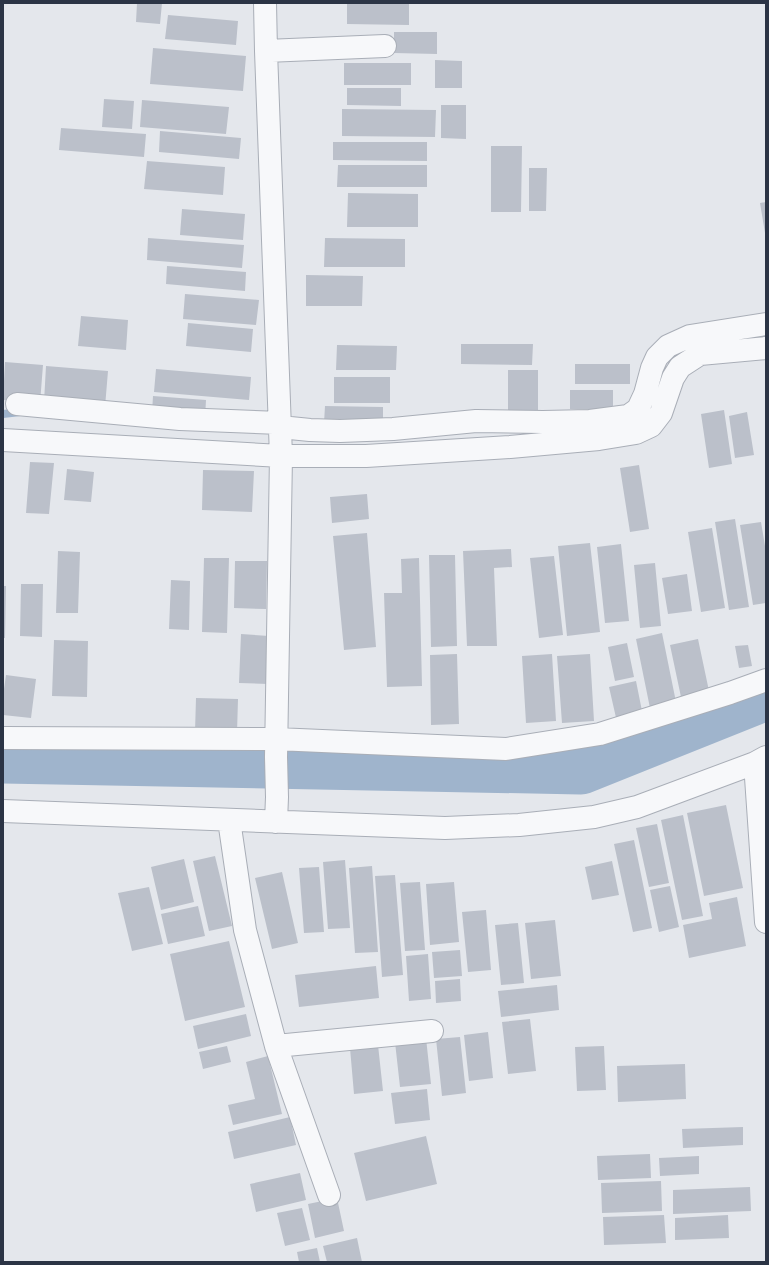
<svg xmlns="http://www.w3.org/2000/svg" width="769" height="1265" font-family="Mulish,sans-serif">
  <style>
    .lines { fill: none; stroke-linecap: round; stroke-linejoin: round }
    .stream { stroke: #9fb4cc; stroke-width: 8 }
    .river { stroke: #9fb4cc; stroke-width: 51 }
    .building { fill: #bbc0ca }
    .minor-casing { stroke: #a9aeb7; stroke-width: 24 }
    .minor { stroke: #f7f8fa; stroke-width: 22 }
  </style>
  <rect width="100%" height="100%" fill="#e4e7ec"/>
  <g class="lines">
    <path class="stream" d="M 3,414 L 20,412"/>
    <path class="river" d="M 3,758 L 581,769 L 766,695"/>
  </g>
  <path class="building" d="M 137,3 L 162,3 L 160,24 L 136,22 Z
    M 347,3 L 409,3 L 409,25 L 347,24 Z
    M 168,15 L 238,21 L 236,45 L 165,39 Z
    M 394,32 L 437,32 L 437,54 L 394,53 Z
    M 153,48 L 246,56 L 243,91 L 150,84 Z
    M 435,60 L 462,61 L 462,88 L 435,88 Z
    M 344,63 L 411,63 L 411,85 L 344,85 Z
    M 347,88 L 401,88 L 401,106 L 347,105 Z
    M 104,99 L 134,101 L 132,129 L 102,127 Z
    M 142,100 L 229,107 L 226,134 L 140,127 Z
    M 441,105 L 466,105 L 466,139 L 441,138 Z
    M 342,109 L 436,110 L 435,137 L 342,136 Z
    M 61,128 L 146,134 L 144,157 L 59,150 Z
    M 160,131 L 241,138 L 239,159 L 159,152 Z
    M 333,142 L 427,142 L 427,161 L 333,160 Z
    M 491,146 L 522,146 L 521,212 L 491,212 Z
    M 147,161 L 225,167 L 223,195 L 144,189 Z
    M 338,165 L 427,165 L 427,187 L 337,187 Z
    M 529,168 L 547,168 L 546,211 L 529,211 Z
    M 348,193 L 418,194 L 418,227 L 347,227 Z
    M 766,202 L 766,233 L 765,233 L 760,203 Z
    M 182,209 L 245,214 L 243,240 L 180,235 Z
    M 148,238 L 244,245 L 242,268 L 147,260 Z
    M 325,238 L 405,239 L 405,267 L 324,267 Z
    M 167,266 L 246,272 L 245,291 L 166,284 Z
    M 306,275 L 363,276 L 362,306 L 306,306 Z
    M 185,294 L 259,300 L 256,325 L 183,319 Z
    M 81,316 L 128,320 L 126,350 L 78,346 Z
    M 188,323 L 253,329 L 251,352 L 186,346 Z
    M 461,344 L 533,344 L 532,365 L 461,364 Z
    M 337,345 L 397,346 L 396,370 L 336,370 Z
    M 5,362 L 43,365 L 40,403 L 3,400 Z
    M 575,364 L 630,364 L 630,384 L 575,384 Z
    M 46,366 L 108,371 L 105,407 L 44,402 Z
    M 156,369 L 251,377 L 249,400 L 154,392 Z
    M 508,370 L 538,370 L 538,417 L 508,416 Z
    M 334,377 L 390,377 L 390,403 L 334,403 Z
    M 570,390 L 613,390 L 613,410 L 570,409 Z
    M 153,396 L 206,400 L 205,418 L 152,413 Z
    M 325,406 L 383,407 L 383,423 L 324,423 Z
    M 724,410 L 732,464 L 709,468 L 701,414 Z
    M 747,412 L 754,455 L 735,458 L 729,416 Z
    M 30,462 L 54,463 L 49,514 L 26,513 Z
    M 639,465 L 649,529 L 630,532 L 620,468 Z
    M 67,469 L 94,472 L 91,502 L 64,500 Z
    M 203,470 L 254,471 L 252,512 L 202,510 Z
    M 367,494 L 369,519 L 332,523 L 330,497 Z
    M 735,519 L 749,607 L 729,610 L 715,522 Z
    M 761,522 L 766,552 L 766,603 L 753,605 L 740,525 Z
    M 712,528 L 725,608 L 701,612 L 688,532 Z
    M 367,533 L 376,647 L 344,650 L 333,536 Z
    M 590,543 L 600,632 L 567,636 L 558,546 Z
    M 621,544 L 629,621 L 605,623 L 597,547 Z
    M 511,549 L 512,567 L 494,568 L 497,646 L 467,646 L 463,551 Z
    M 58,551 L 80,552 L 78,613 L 56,613 Z
    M 429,555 L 455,555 L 457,646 L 431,647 Z
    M 554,556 L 563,635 L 539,638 L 530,558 Z
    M 204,558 L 229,558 L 227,633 L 202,632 Z
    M 419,558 L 422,686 L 387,687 L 384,593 L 402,593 L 401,559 Z
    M 235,561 L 267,561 L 266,609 L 234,608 Z
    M 655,563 L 661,626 L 640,628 L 634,565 Z
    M 687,574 L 692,611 L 668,614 L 662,578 Z
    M 171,580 L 190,581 L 189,630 L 169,629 Z
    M 21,584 L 43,584 L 42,637 L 20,636 Z
    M 3,586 L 6,586 L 5,638 L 3,638 Z
    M 662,633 L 676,702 L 650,708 L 636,639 Z
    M 241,634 L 269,636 L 268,684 L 239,683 Z
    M 698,639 L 709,691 L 681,697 L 670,645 Z
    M 54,640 L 88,641 L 87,697 L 52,696 Z
    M 627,643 L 634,677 L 615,681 L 608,647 Z
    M 748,645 L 752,666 L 739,668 L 735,646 Z
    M 457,654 L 459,724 L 431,725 L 430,655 Z
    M 552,654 L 556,721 L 526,723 L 522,656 Z
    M 590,654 L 594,721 L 562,723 L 557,656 Z
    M 6,675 L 36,679 L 31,718 L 3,715 L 3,696 Z
    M 636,681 L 643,716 L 617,722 L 609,687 Z
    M 196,698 L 238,699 L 237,733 L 195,732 Z
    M 726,805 L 743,888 L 704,896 L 687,813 Z
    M 683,815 L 703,916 L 682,920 L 661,820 Z
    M 657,824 L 669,883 L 649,887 L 636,828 Z
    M 634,840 L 652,928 L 633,932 L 614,844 Z
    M 215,856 L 232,926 L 209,931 L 193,861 Z
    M 184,859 L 194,902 L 161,910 L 151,867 Z
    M 345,860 L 350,928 L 328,929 L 323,862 Z
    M 612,861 L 619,895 L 592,900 L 585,867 Z
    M 372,866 L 378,952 L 355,953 L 349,868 Z
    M 319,867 L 324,932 L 304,933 L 299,868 Z
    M 282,872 L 298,943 L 272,949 L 255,878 Z
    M 395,875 L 403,975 L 382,977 L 375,876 Z
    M 420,882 L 425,950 L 405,951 L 400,883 Z
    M 454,882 L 459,942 L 430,945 L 426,884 Z
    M 670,886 L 679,927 L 659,932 L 650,890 Z
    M 149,887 L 163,944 L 132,951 L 118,893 Z
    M 737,897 L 746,946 L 689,958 L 683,925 L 712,919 L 709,903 Z
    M 198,906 L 205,936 L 168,944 L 161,914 Z
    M 486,910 L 491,970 L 468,972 L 462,912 Z
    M 555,920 L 561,976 L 531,979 L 525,923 Z
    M 518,923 L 524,983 L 501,985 L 495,925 Z
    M 229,941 L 245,1007 L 185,1021 L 170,954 Z
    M 460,950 L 462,976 L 434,978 L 432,952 Z
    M 428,954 L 431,999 L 409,1001 L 406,956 Z
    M 376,966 L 379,998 L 299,1007 L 295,975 Z
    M 460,979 L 461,1001 L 436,1003 L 435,981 Z
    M 557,985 L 559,1010 L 501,1017 L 498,991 Z
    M 246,1014 L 251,1036 L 198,1049 L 193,1026 Z
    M 530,1019 L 536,1071 L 508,1074 L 502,1022 Z
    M 488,1032 L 493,1078 L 469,1081 L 464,1035 Z
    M 460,1037 L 466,1093 L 442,1096 L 436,1039 Z
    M 426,1038 L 431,1084 L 400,1087 L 395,1042 Z
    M 378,1045 L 383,1091 L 354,1094 L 350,1048 Z
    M 227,1046 L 231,1062 L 203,1069 L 199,1052 Z
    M 604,1046 L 606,1090 L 577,1091 L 575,1047 Z
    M 268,1056 L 282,1114 L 233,1125 L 228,1105 L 255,1099 L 246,1062 Z
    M 685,1064 L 686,1099 L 618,1102 L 617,1066 Z
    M 427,1089 L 430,1120 L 395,1124 L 391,1093 Z
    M 290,1117 L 296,1145 L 234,1159 L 228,1132 Z
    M 743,1127 L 743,1145 L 683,1148 L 682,1129 Z
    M 426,1136 L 437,1184 L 366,1201 L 354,1153 Z
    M 650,1154 L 651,1178 L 598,1180 L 597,1156 Z
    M 699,1156 L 699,1174 L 660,1176 L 659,1158 Z
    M 300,1173 L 306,1200 L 256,1212 L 250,1184 Z
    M 661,1181 L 662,1211 L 602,1213 L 601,1183 Z
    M 750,1187 L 751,1211 L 673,1214 L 673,1190 Z
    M 337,1198 L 344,1231 L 315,1238 L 308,1204 Z
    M 302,1208 L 310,1240 L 285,1246 L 277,1213 Z
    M 664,1215 L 666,1243 L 604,1245 L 603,1217 Z
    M 728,1215 L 729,1238 L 675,1240 L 675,1218 Z
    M 357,1238 L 362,1262 L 327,1262 L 323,1246 Z
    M 317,1248 L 320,1262 L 299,1262 L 297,1252 Z"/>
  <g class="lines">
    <defs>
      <path id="minor" d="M 265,3 L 266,51 L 281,456 L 276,757 L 277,797 L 276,822
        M 266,51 L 385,46
        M 17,404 L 180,419 L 280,423
        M 280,427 L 310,430 L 340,431 L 393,429 L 476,421 L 543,422 L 590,421 L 628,416 L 638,409 L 645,394 L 652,368 L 657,357 L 668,346 L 690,336 L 766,324
        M 3,440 L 281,456 L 366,456 L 510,447 L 599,439 L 636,433 L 651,426 L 661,413 L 673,378 L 680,367 L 700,354 L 766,348
        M 3,738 L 276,739 L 506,749 L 600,734 L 730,693 L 766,680
        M 755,763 L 766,922
        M 3,811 L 445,828 L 519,825 L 594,817 L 637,807 L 755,763 L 766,757
        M 229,820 L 245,930 L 276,1046 L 329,1195
        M 276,1046 L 432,1031"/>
    </defs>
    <use href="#minor" class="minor-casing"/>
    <use href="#minor" class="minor"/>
  </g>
  <rect width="769" height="1265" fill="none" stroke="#2b3445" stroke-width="8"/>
</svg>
